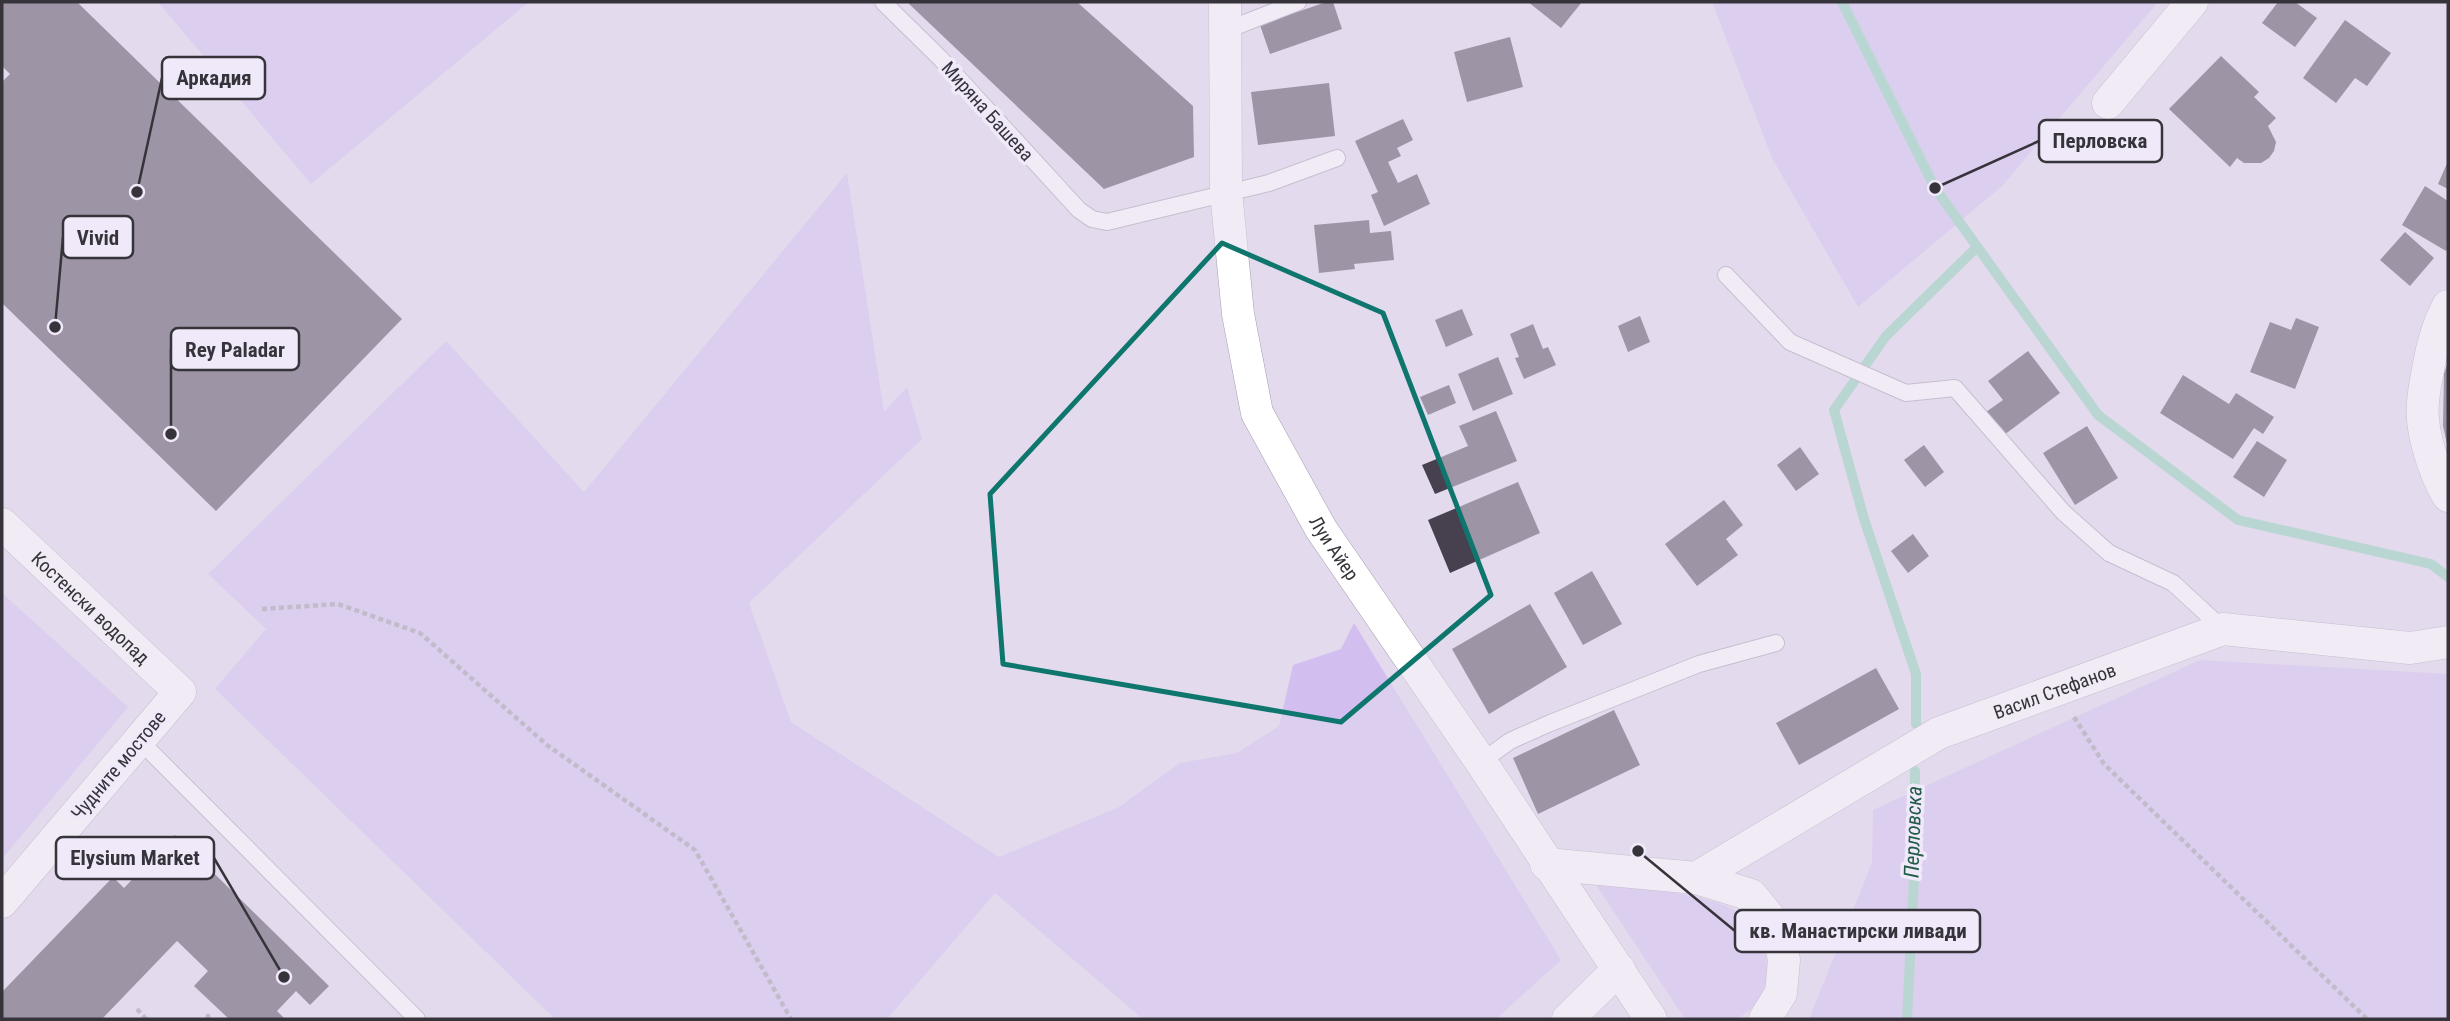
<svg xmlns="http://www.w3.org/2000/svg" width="2450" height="1021" font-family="'Roboto Condensed',sans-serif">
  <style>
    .green { fill: #d3bfef }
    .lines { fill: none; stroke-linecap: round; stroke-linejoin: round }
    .stream { stroke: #86d1b4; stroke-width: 10 }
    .building { fill: #47414f }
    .lane-casing { stroke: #a39cad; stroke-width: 18 }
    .street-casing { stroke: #a39cad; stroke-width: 33 }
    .path { stroke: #9994a1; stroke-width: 4.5; stroke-dasharray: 5 3.5; stroke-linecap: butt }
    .lane { stroke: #fff; stroke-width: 16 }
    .street { stroke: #fff; stroke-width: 32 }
    .marked { fill: none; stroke: #0f766e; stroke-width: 5; stroke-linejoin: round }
    .labels { text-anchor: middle; stroke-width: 7; stroke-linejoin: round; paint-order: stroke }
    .street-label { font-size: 19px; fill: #36343a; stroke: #f0e9fa }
    .water-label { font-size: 21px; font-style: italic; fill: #225c49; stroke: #f0e9fa }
    .leader { fill: none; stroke: #36343a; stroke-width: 2.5 }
    .callout-dot { fill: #36343a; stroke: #f0e9fa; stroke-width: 2.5 }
    .callout { fill: #f0e9fa; stroke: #36343a; stroke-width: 2.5 }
    .callout-label { font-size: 21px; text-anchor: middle; font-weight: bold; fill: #36343a }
  </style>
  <rect width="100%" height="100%" fill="#e3dbed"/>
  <path class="green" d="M 158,2 L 529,2 L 311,184 Z
    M 1712,2 L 2158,2 L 2002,186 L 1858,307 L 1772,158 Z
    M 847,173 L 884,412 L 907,387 L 922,439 L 749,603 L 791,722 L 999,857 L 1119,807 L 1180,763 L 1237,753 L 1279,726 L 1293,665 L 1341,649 L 1354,623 L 1561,960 L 1496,1019 L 1143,1019 L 995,893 L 887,1019 L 555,1019 L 215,689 L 266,629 L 208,574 L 446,341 L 584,492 Z
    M 2,593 L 128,707 L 2,859 Z
    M 2200,660 L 2448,674 L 2448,1019 L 1809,1019 L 1872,863 L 1873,810 Z
    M 1594,882 C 1637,888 1692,891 1731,908 C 1736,910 1740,915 1744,918 C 1774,945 1778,997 1738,1018 C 1729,1021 1697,1019 1685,1019 Z"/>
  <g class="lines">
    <path class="stream" d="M 1842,2 L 1935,188 L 2098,415 L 2238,520 L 2431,564 L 2448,577
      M 1916,724 L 1916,674 L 1864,519 L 1834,410 L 1886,336 L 1977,247
      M 1907,1019 L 1914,878 L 1915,771"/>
  </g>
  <path class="building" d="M 2,2 L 77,2 L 402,319 L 216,511 L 2,303 L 2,82 L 10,74 L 2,66 Z
    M 907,2 L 1077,2 L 1193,106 L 1194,157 L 1104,189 Z
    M 1326,2 L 1333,2 L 1342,29 L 1270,54 L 1260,25 Z
    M 1528,2 L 1582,2 L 1561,28 Z
    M 2278,2 L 2295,2 L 2317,18 L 2295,47 L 2262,23 Z
    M 2345,20 L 2391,53 L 2367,86 L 2355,78 L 2336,103 L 2303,78 Z
    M 1510,37 L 1523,87 L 1467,102 L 1454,52 Z
    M 2221,56 L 2259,92 L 2254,97 L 2276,118 L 2268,126 L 2276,142 L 2274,151 L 2269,158 L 2261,163 L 2244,163 L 2237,158 L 2230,167 L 2169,109 Z
    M 1329,83 L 1335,136 L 1258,145 L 1251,92 Z
    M 1403,119 L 1413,140 L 1397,148 L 1401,156 L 1388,162 L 1398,183 L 1417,174 L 1430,204 L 1384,226 L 1371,195 L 1378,192 L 1355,141 Z
    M 2448,161 L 2448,189 L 2438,184 Z
    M 2425,186 L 2448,201 L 2448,247 L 2446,251 L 2402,225 Z
    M 1369,220 L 1370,233 L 1391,231 L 1394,260 L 1354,264 L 1355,269 L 1319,273 L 1314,225 Z
    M 2405,232 L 2434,258 L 2410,286 L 2380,260 Z
    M 1462,309 L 1473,335 L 1446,347 L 1435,320 Z
    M 1640,316 L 1650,342 L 1628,352 L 1618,326 Z
    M 2296,318 L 2319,327 L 2295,389 L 2250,372 L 2270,322 L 2291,330 Z
    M 1533,324 L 1543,349 L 1548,347 L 1556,365 L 1524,379 L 1515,358 L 1519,357 L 1510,334 Z
    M 2028,351 L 2060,393 L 2004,435 L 1986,412 L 2003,400 L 1988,381 Z
    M 1498,357 L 1513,394 L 1473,411 L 1458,374 Z
    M 2448,363 L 2448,444 L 2447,444 L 2443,426 L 2444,373 Z
    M 2183,375 L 2229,404 L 2236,393 L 2274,417 L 2263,434 L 2254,428 L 2233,459 L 2160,413 Z
    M 1449,385 L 1456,403 L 1428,415 L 1420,397 Z
    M 1496,411 L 1517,461 L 1435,494 L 1422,465 L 1468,446 L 1459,426 Z
    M 2087,426 L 2118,478 L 2075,505 L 2043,453 Z
    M 2257,441 L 2287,460 L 2264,497 L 2233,477 Z
    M 1924,445 L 1944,472 L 1925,487 L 1904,460 Z
    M 1800,447 L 1819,474 L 1796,491 L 1777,465 Z
    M 1518,482 L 1540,533 L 1450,573 L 1428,520 Z
    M 1724,500 L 1743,525 L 1726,539 L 1738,555 L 1697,586 L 1665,544 Z
    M 1913,534 L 1929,556 L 1908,573 L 1891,551 Z
    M 1592,571 L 1622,624 L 1583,645 L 1554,593 Z
    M 1530,604 L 1567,667 L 1489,714 L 1452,649 Z
    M 1876,668 L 1899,709 L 1799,765 L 1776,723 Z
    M 1614,710 L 1640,765 L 1538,814 L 1513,758 Z
    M 175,835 L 329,986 L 310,1005 L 296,991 L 277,1011 L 285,1019 L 229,1019 L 194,986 L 208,971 L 177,941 L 102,1019 L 2,1019 L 2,992 L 113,877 L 124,888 Z"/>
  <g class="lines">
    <defs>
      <path id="lane" d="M 883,2 L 940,58 L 1079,210 L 1092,219 L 1107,222 L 1269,183 L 1337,158
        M 1227,30 L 1298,2
        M 1726,275 L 1790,342 L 1906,393 L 1955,388 L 2063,512 L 2109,553 L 2173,583 L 2223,629
        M 139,740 L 417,1019
        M 1481,762 L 1510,741 L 1548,724 L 1699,664 L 1776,643"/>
      <g id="street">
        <path id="s1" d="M 1225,2 L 1226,192 L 1238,314 L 1257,413 L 1321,529 L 1481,762 L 1651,1019"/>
        <path d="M 2108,103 L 2192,2"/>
        <path d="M 2448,306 C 2438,324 2433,343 2429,364 C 2427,376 2424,389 2423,402 C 2420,430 2434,472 2448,496"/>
        <path id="s2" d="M 2,524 L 180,692 L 2,902"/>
        <path d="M 1546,864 L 1696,878 L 1751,895 L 1778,928 L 1784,960 L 1781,993 L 1765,1019"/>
        <path id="s3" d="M 1696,878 L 1939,733 L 2223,629 L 2410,648 L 2448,642"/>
        <path d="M 1568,1019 L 1619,969"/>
      </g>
    </defs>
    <use href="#lane" class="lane-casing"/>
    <use href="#street" class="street-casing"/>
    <path class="path" d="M 262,609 L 338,604 L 420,633 L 547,745 L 695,850 L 791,1019
      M 2074,717 L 2104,764 L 2367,1019
      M 137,1009 L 146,1019
      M 208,1019 L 208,1013"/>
    <use href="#lane" class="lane"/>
    <use href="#street" class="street"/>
  </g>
  <path d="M0 0H2450V1021H0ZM 1222,243 L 1383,313 L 1491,595 L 1341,722 L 1003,664 L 990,494 Z" fill="#e3dbed" fill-opacity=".55" fill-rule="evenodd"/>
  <path class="marked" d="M 1222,243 L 1383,313 L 1491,595 L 1341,722 L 1003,664 L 990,494 Z"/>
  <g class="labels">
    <g class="street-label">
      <text transform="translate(988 111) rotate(48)" y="7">Миряна Башева</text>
      <text dy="7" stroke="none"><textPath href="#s1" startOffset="569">Луи Айер</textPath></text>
      <text dy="7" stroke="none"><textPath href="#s2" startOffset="122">Костенски водопад</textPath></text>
      <text dy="7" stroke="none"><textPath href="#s3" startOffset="406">Васил Стефанов</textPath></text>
      <text transform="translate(118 765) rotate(-50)" y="7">Чудните мостове</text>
    </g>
    <g class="water-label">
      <text transform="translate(1913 832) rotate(-88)" y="7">Перловска</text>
    </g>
  </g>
  <path class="leader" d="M137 192L162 78M1935 188L2039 141M55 327L63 237M171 434L171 349M284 977L214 858M1638 851L1735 931"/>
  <g class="callout-dot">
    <circle cx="137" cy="192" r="7"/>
    <circle cx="1935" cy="188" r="7"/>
    <circle cx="55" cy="327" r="7"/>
    <circle cx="171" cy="434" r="7"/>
    <circle cx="284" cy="977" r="7"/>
    <circle cx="1638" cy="851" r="7"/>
  </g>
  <g class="callout">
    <rect x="162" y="57" width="103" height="42" rx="7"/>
    <rect x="2039" y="120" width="123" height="42" rx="7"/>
    <rect x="63" y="216" width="70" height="42" rx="7"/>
    <rect x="171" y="328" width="128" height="42" rx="7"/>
    <rect x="56" y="837" width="158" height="42" rx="7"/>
    <rect x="1735" y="910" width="245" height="42" rx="7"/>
  </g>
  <g class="callout-label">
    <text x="214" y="85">Аркадия</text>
    <text x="2100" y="148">Перловска</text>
    <text x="98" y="245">Vivid</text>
    <text x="235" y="357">Rey Paladar</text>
    <text x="135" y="865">Elysium Market</text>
    <text x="1858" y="938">кв. Манастирски ливади</text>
  </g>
  <rect width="2450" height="1021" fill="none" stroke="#36343a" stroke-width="7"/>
</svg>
